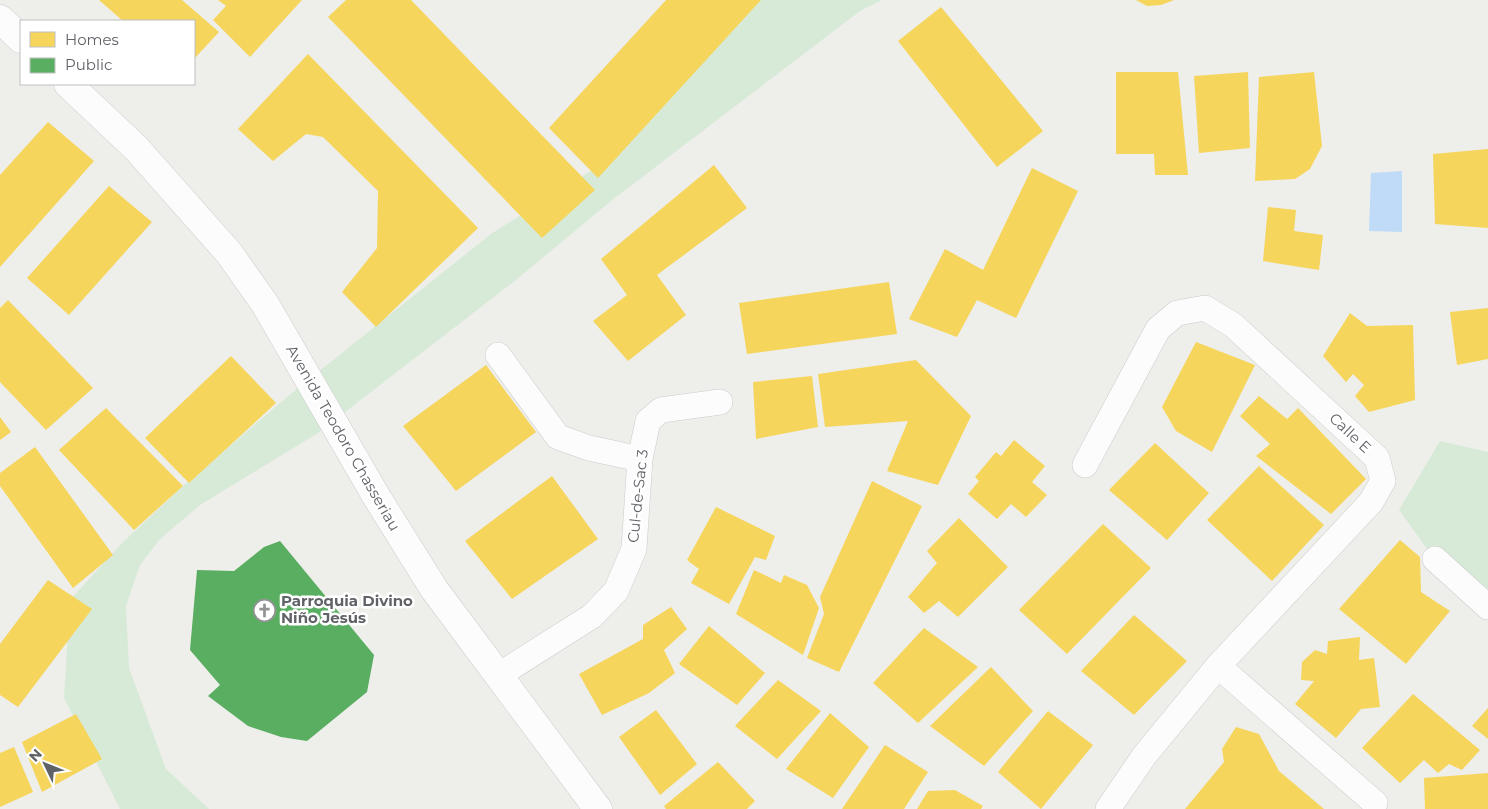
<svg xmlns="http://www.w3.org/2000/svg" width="1488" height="809" font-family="Montserrat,sans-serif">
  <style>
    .green { fill: #d7ead7 }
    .water { fill: #bfdbf7 }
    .homes { fill: #f6d55c }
    .public { fill: #5aae61 }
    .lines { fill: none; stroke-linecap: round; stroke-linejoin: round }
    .minor-casing { stroke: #cbcccb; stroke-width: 26 }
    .tertiary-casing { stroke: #cbcccb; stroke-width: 29 }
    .minor { stroke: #fcfcfc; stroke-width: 25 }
    .tertiary { stroke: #fcfcfc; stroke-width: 28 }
    .labels { text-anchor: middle; stroke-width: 5; stroke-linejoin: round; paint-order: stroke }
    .street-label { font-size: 15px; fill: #5f6267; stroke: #fff }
    .poi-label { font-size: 15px; font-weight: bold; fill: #5f6267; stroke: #fff; text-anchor: start }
  </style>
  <rect width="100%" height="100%" fill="#eeeeea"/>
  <path class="green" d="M 759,0 L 882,0 L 860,11 L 616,197 L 517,279 L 318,433 L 200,505 L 160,539 L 140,565 L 126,606 L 129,668 L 166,769 L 209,809 L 120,809 L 64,698 L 70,600 L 121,544 L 183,486 L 293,392 L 491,234 L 591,171 Z
    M 1440,441 L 1488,452 L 1488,589 L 1445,557 L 1428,550 L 1399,510 Z"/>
  <path class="water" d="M 1402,171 L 1402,232 L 1369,231 L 1371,173 Z"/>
  <path class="homes" d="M 99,0 L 182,0 L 219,32 L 194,59 L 194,21 L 123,21 Z
    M 218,0 L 302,0 L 250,57 L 213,20 L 226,6 Z
    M 346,0 L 411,0 L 595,190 L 542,238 L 328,17 Z
    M 666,0 L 761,0 L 598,178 L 549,128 Z
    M 1136,0 L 1174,0 L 1161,5 L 1147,6 Z
    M 941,7 L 1043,131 L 997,167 L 898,41 Z
    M 308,54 L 478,228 L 376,327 L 342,292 L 377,248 L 378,191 L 323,137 L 306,134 L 273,161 L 238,129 Z
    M 1116,72 L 1178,72 L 1188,175 L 1155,175 L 1154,154 L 1116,154 Z
    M 1248,72 L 1250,148 L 1199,153 L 1194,76 Z
    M 1314,72 L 1322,146 L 1310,169 L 1295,179 L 1255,181 L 1259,77 Z
    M 48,122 L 94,161 L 0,267 L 0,175 Z
    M 1488,149 L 1488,228 L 1435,224 L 1433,154 Z
    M 714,165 L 747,208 L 657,275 L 686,315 L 628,361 L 593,321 L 627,295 L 601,259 Z
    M 1032,168 L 1078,191 L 1016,318 L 977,300 L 957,337 L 909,319 L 945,249 L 983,270 Z
    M 109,186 L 152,222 L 69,315 L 27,278 Z
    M 1268,207 L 1296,210 L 1294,231 L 1323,235 L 1319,270 L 1263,261 Z
    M 889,282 L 897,334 L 747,354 L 739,303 Z
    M 8,300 L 93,388 L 46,430 L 0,382 L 0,308 Z
    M 1488,308 L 1488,359 L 1457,365 L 1450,312 Z
    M 1350,313 L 1367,326 L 1413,325 L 1415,400 L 1369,412 L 1355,396 L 1364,385 L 1353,374 L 1346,382 L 1323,356 Z
    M 1196,342 L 1255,365 L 1212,452 L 1176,431 L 1162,407 Z
    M 231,356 L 276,403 L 189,483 L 145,438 Z
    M 916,360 L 971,416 L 938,485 L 887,471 L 908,421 L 825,427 L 818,374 Z
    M 486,365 L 536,432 L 456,491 L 403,426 Z
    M 812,376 L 818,427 L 756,439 L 753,382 Z
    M 1259,396 L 1287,419 L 1298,408 L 1366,479 L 1331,514 L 1256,456 L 1270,444 L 1240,416 Z
    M 106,408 L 183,486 L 134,530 L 59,450 Z
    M 0,417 L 11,432 L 0,440 Z
    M 1014,440 L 1045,466 L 1032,482 L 1047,495 L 1026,517 L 1011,504 L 997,519 L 968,494 L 979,481 L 975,477 L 996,452 L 1001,456 Z
    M 1155,443 L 1209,493 L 1167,540 L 1109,490 Z
    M 35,447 L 113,555 L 73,588 L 0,486 L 0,473 Z
    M 1259,466 L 1324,525 L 1272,581 L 1207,520 Z
    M 552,476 L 598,539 L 512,599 L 465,541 Z
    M 872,481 L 922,506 L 839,672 L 807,658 L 824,614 L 820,597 Z
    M 716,507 L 775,536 L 766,560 L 755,557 L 729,604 L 691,583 L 699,569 L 687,560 Z
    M 959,518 L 1008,567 L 958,617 L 939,601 L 924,613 L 908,597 L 937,563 L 927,551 Z
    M 1103,524 L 1151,568 L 1067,654 L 1019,610 Z
    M 1400,540 L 1420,557 L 1421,592 L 1450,611 L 1406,664 L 1339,609 Z
    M 754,570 L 781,583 L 784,575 L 807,585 L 819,608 L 803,655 L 736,614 Z
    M 48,580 L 92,609 L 18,707 L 0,695 L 0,644 Z
    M 671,607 L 687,629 L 664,650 L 675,673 L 649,693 L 602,715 L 579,674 L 643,639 L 643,625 Z
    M 1134,615 L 1187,661 L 1134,715 L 1081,671 Z
    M 709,626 L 765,673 L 737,705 L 679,664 Z
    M 924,628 L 978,667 L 918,723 L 873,683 Z
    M 1360,637 L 1359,660 L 1374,658 L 1380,707 L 1361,709 L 1336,738 L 1295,704 L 1314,681 L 1301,680 L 1302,662 L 1315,650 L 1327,654 L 1328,641 Z
    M 991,667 L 1033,711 L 984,766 L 930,726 Z
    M 778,680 L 821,711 L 777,759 L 735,726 Z
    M 1413,694 L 1480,750 L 1462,770 L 1449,764 L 1438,773 L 1424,760 L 1400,783 L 1362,748 Z
    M 1488,708 L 1488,739 L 1472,726 Z
    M 656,710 L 697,764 L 660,795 L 619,737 Z
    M 1048,711 L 1093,745 L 1041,809 L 998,772 Z
    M 830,713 L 869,747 L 833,798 L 786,769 Z
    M 76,714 L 102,759 L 42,792 L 22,742 Z
    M 1236,727 L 1259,734 L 1279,771 L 1324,809 L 1185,809 L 1224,762 L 1222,749 Z
    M 885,745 L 928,772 L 904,809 L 842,809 Z
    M 14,747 L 33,792 L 0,807 L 0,753 Z
    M 718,762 L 755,801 L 747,809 L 666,809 L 664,806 Z
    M 1488,773 L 1488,809 L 1425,809 L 1424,778 Z
    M 955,790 L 983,806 L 981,809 L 917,809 L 928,791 Z"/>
  <path class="public" d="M 280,541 L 374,655 L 367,692 L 307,741 L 281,737 L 248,726 L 208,696 L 220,685 L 190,650 L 197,570 L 234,571 L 264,547 Z"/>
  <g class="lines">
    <defs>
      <path id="minor" d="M 498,355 L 558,437 L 589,448 L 640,459
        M 1085,465 L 1158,329 L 1177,313 L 1205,308 L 1233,325 L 1377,458 L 1383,481 L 1371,502 L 1218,666 L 1144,756 L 1108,809
        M 1435,559 L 1488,607
        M 1218,666 L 1375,803
        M 499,675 L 592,616 L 616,591 L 634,549 L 640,459 L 648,421 L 661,410 L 720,402"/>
      <path id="tertiary" d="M 0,19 L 21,39
        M 68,84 L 136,148 L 229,253 L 265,304 L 376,496 L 434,589 L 598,809"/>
    </defs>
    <use href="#minor" class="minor-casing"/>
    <use href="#tertiary" class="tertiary-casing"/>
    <use href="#minor" class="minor"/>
    <use href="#tertiary" class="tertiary"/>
  </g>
  <defs>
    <symbol id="church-ring" viewBox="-11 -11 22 22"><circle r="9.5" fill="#fff" stroke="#919395" stroke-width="1.5"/><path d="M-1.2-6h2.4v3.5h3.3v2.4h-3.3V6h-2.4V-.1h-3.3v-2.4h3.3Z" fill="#919395"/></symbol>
  </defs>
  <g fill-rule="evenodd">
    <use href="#church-ring" x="252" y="598" width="25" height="25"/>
  </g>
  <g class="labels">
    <g class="street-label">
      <text transform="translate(1350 433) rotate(43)" y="5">Calle E</text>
      <text transform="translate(343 438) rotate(60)" y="5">Avenida Teodoro Chasseriau</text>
      <text transform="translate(638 496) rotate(-84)" y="5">Cul-de-Sac 3</text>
    </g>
    <g class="poi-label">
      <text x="281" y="606">Parroquia Divino<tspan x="281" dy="17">Niño Jesús</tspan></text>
    </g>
  </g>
  <rect x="20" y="20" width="175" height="65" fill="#ffffff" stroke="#bfc0c2"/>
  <rect x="30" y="32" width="25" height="15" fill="#f6d55c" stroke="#bfc0c2"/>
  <text x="65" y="45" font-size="15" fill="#5f6267">Homes</text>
  <rect x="30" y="58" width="25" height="15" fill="#5aae61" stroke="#bfc0c2"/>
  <text x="65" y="70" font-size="15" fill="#5f6267">Public</text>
  <g transform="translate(45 764) rotate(313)" stroke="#ffffff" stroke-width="4" paint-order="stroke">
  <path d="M0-4L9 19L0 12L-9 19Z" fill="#5f6267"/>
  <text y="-8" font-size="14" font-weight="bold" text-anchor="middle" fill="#5f6267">N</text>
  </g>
</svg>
